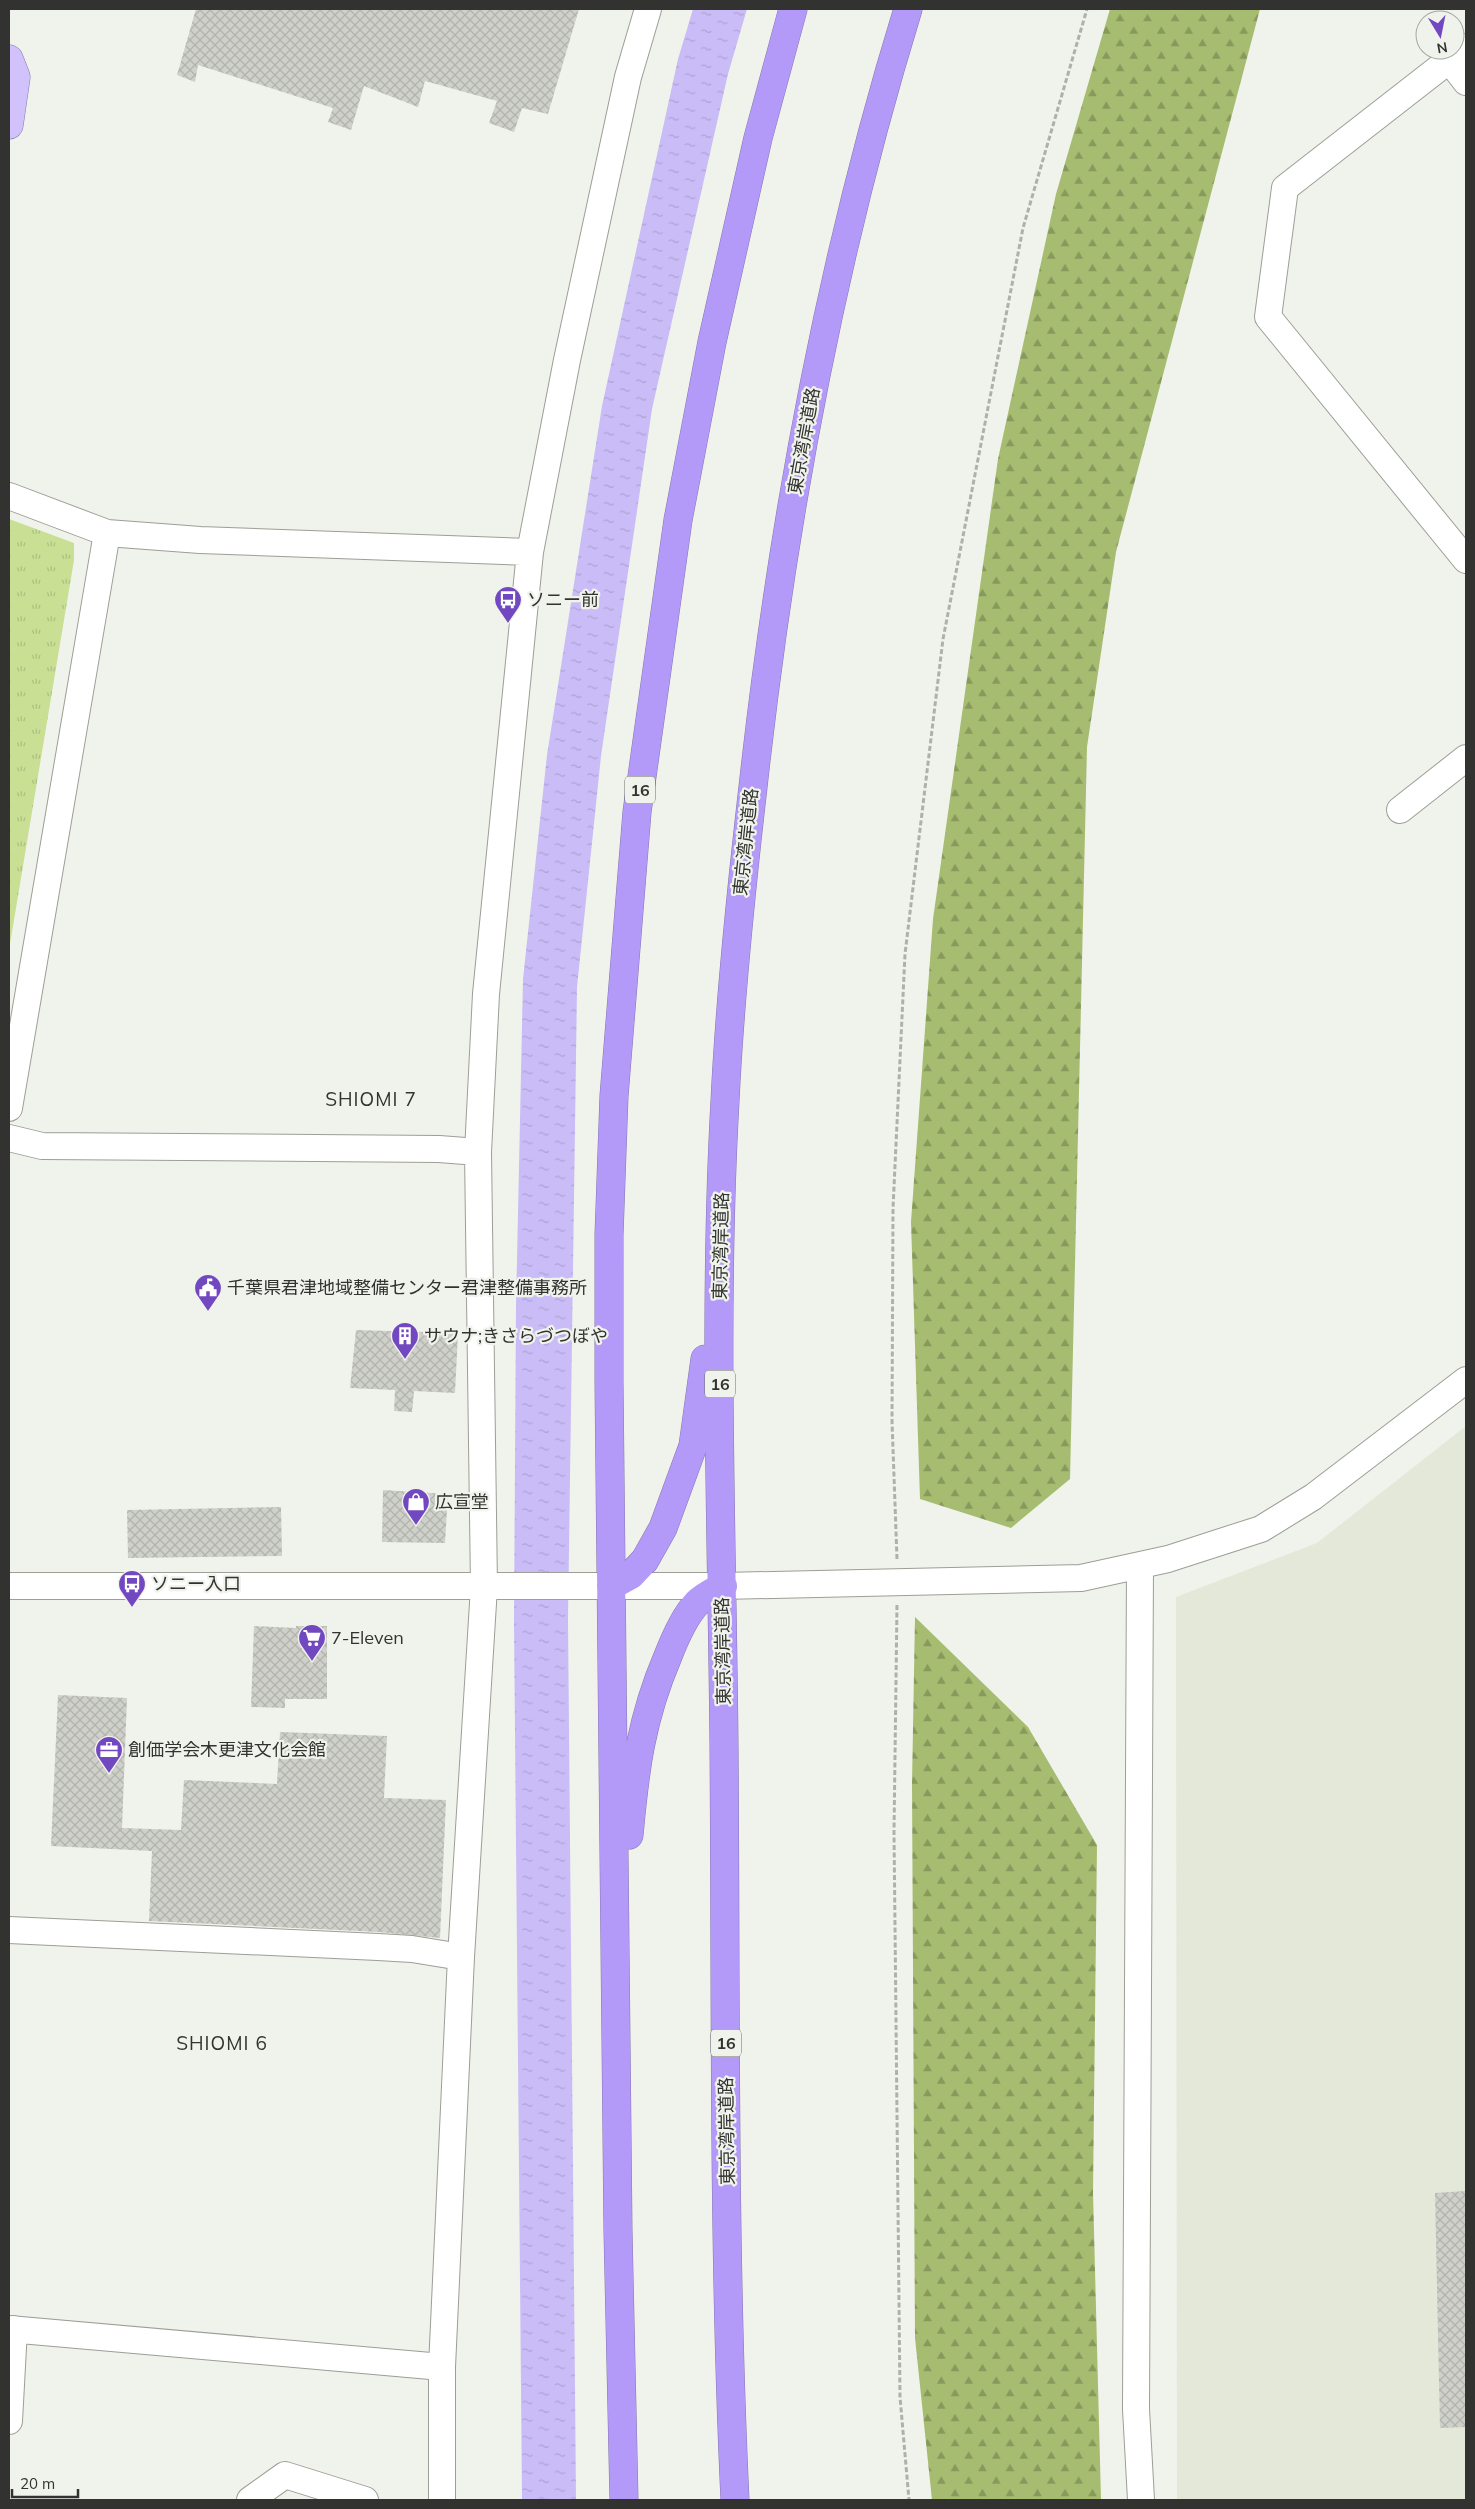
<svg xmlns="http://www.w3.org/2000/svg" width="1475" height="2509" font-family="Mulish,'Noto Sans JP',sans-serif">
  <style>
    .built { fill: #e3e8d9 }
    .forest { fill: url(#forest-firs) }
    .park { fill: url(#park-tufts) }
    .water { fill: url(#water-ripples) }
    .building { fill: url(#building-cross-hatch) }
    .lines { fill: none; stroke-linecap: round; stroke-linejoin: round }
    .minor-casing { stroke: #9c9e97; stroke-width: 28 }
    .major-casing { stroke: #8676b3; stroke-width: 29 }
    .highway-casing { stroke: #8676b3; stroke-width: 29 }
    .path { stroke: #aeb1aa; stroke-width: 3; stroke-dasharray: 5 2.5; stroke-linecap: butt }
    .minor { stroke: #fff; stroke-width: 26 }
    .major { stroke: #d1c2fb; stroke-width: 28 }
    .highway { stroke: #b39af9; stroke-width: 28 }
    .labels { text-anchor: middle; stroke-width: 4.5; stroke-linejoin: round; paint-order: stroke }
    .shield { fill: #f0f3eb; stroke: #6b6d68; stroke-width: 1 }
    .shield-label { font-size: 16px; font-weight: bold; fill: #323330 }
    .street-label { font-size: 18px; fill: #323330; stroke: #f0f3eb }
    .poi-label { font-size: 18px; fill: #323330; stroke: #f0f3eb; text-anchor: start }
    .neighbourhood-label { font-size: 19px; letter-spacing: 1px; fill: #32342e; stroke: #f0f3eb }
  </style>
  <defs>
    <pattern id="forest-firs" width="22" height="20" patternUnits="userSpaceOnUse" patternTransform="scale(1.25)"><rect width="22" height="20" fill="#a6bc70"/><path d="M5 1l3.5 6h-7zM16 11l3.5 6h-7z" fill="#88995c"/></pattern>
    <pattern id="park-tufts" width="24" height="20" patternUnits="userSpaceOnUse" patternTransform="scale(1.25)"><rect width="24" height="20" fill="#c9df94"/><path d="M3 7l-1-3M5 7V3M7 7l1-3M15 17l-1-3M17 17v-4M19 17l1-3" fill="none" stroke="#adc080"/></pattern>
    <pattern id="water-ripples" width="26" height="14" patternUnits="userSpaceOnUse" patternTransform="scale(1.25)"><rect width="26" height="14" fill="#cabcf7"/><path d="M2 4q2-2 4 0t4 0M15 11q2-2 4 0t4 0" fill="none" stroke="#aea2d4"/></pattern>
    <pattern id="building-cross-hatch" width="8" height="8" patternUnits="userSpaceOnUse" patternTransform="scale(1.25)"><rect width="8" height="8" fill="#ced0c9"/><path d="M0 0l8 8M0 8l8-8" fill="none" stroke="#b1b3ad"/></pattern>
  </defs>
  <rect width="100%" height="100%" fill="#f0f3eb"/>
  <path class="built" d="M 1466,1426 L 1466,2500 L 1177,2500 L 1176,1597 L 1317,1543 Z"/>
  <path class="forest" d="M 1110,9 L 1260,9 L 1116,552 L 1087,747 L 1070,1479 L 1011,1528 L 920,1499 L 911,1222 L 933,919 L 998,459 L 1056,194 Z
    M 915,1617 L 1028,1727 L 1097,1845 L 1093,2193 L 1101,2500 L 932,2500 L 915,2338 L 912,1784 Z"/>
  <path class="park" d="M 9,519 L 74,543 L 74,560 L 9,950 Z"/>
  <path class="water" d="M 693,9 L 747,9 L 728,74 L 652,409 L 601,756 L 577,987 L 568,1619 L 576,2500 L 522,2500 L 514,1622 L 516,1307 L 523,979 L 547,755 L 602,406 L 678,59 Z"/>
  <path class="building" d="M 196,9 L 579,9 L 548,114 L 522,108 L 514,132 L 489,123 L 497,101 L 425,81 L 418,107 L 364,86 L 351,130 L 328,122 L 333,108 L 198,65 L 195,82 L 177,75 Z
    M 356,1330 L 458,1333 L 455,1393 L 414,1391 L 412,1412 L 394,1411 L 395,1390 L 350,1388 Z
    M 383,1490 L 448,1494 L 445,1543 L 382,1542 Z
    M 281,1507 L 282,1556 L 128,1558 L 127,1510 Z
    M 254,1626 L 296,1628 L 296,1626 L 327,1626 L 327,1699 L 285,1699 L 285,1708 L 251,1707 Z
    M 58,1695 L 127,1698 L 122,1828 L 181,1830 L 184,1780 L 277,1784 L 280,1732 L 387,1736 L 384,1798 L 446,1800 L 440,1938 L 379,1932 L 149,1921 L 152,1851 L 51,1846 Z
    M 1466,2191 L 1466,2427 L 1440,2428 L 1435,2193 Z"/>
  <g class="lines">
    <defs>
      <path id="minor" d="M 1466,47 L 1285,188 L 1268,317 L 1466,560
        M 1449,60 L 1466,82
        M 9,496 L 107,533 L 200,540 L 530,552
        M 1400,810 L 1466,758
        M 9,1108 L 107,533
        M 9,1138 L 42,1146 L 439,1149 L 478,1152
        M 1140,1566 L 1136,2409 L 1141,2500
        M 9,1586 L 723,1586 L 1081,1578 L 1168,1559 L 1261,1529 L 1313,1497 L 1466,1380
        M 9,1930 L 378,1947 L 412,1949 L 461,1957
        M 9,2329 L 442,2367
        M 9,2421 L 14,2329
        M 250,2500 L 285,2475 L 365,2500
        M 442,2500 L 442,2367 L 461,1957 L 484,1587 L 478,1152 L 486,994 L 530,552 L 567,360 L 628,77 L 648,9"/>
      <path id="major" d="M 9,59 L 16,77 L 9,125"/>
      <path id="highway" d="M 611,1586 L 631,1575 L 645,1560 L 663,1528 L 693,1446 L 705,1359
        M 629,1835 C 635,1769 641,1719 668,1656 C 675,1638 684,1617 697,1603 C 704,1596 715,1591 723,1586
        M 624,2500 L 618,2231 L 609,1381 L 609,1235 L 614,1096 L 637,812 L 678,520 L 712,342 L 758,138 L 793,9
        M 735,2500 C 723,2248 726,1996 724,1744 C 722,1530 713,1315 725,1101 C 730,996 741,891 753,787 C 782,524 830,262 908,9"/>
    </defs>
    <use href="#minor" class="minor-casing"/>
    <use href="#major" class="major-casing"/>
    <use href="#highway" class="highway-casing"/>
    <path class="path" d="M 897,1559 L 892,1421 L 893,1208 L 905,954 L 943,639 L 1023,228 L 1087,9
      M 897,1605 L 894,1832 L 900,2397 L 909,2500"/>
    <use href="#minor" class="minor"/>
    <use href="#major" class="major"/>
    <use href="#highway" class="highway"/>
  </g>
  <defs>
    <symbol id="bus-pin" viewBox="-11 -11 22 30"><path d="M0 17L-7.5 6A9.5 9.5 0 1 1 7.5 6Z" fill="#7248c1" stroke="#f0f3eb"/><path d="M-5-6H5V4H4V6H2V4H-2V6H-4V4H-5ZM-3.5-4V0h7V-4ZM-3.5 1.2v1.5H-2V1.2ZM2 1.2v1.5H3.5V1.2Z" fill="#fff"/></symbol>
    <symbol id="civic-pin" viewBox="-11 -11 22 30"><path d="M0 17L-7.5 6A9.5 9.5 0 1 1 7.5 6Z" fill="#7248c1" stroke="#f0f3eb"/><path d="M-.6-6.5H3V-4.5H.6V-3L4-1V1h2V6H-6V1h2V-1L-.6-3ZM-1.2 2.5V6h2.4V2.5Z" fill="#fff"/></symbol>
    <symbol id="building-pin" viewBox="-11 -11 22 30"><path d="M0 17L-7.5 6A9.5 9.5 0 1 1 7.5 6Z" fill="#7248c1" stroke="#f0f3eb"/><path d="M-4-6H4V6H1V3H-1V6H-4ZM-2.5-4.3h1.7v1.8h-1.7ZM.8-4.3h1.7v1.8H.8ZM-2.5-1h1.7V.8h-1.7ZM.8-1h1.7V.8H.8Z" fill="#fff"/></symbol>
    <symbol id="shop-pin" viewBox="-11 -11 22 30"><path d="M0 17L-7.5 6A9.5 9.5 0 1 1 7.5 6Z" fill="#7248c1" stroke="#f0f3eb"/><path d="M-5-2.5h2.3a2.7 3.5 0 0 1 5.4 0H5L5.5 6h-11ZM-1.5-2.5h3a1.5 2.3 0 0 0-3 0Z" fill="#fff"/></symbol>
    <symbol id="supermarket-pin" viewBox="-11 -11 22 30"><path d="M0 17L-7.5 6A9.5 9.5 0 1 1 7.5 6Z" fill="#7248c1" stroke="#f0f3eb"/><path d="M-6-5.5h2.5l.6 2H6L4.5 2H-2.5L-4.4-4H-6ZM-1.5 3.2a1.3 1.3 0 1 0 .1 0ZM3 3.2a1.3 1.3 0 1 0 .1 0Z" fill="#fff"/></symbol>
    <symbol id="office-pin" viewBox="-11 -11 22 30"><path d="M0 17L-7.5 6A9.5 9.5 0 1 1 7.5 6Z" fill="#7248c1" stroke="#f0f3eb"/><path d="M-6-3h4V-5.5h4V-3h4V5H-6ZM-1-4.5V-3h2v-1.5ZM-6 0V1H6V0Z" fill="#fff"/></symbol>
  </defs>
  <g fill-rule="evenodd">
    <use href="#bus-pin" x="492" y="584" width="32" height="43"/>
    <use href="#civic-pin" x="192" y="1272" width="32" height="43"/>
    <use href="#building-pin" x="389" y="1320" width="32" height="43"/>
    <use href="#shop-pin" x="400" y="1486" width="32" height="43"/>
    <use href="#bus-pin" x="116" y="1568" width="32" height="43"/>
    <use href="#supermarket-pin" x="296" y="1622" width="32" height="43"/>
    <use href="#office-pin" x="93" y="1734" width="32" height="43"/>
  </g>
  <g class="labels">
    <g class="shield">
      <rect x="625" y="776.5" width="30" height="27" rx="4"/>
      <rect x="705" y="1370.5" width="30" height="27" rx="4"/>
      <rect x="711" y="2029.5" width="30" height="27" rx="4"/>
    </g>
    <g class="shield-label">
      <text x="640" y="796">16</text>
      <text x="720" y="1390">16</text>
      <text x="726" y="2049">16</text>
    </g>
    <g class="street-label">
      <text transform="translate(804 441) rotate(-80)" y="6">東京湾岸道路</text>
      <text transform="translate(746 842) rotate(-84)" y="6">東京湾岸道路</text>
      <text transform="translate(721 1246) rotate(-89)" y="6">東京湾岸道路</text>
      <text transform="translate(723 1651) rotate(-91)" y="6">東京湾岸道路</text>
      <text transform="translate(727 2131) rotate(-91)" y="6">東京湾岸道路</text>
    </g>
    <g class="poi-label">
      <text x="527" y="606">ソニー前</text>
      <text x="227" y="1294">千葉県君津地域整備センター君津整備事務所</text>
      <text x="424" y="1342">サウナ;きさらづつぼや</text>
      <text x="435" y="1508">広宣堂</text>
      <text x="151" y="1590">ソニー入口</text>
      <text x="331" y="1644">7-Eleven</text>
      <text x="128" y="1756">創価学会木更津文化会館</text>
    </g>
    <g class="neighbourhood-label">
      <text x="371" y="1106">SHIOMI 7</text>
      <text x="222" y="2050">SHIOMI 6</text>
    </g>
  </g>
  <rect width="1475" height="2509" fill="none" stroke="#323330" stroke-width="20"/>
  <g transform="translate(1440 35) rotate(170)"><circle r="24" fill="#f0f3eb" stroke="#a4a6a0"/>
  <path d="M0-4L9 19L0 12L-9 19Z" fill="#7248c1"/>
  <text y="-8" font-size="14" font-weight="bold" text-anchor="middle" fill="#323330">N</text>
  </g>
  <path d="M12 2489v8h66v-8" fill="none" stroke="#323330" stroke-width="2.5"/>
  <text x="20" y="2489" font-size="15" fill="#323330" stroke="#f0f3eb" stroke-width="4" paint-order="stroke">20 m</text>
</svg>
